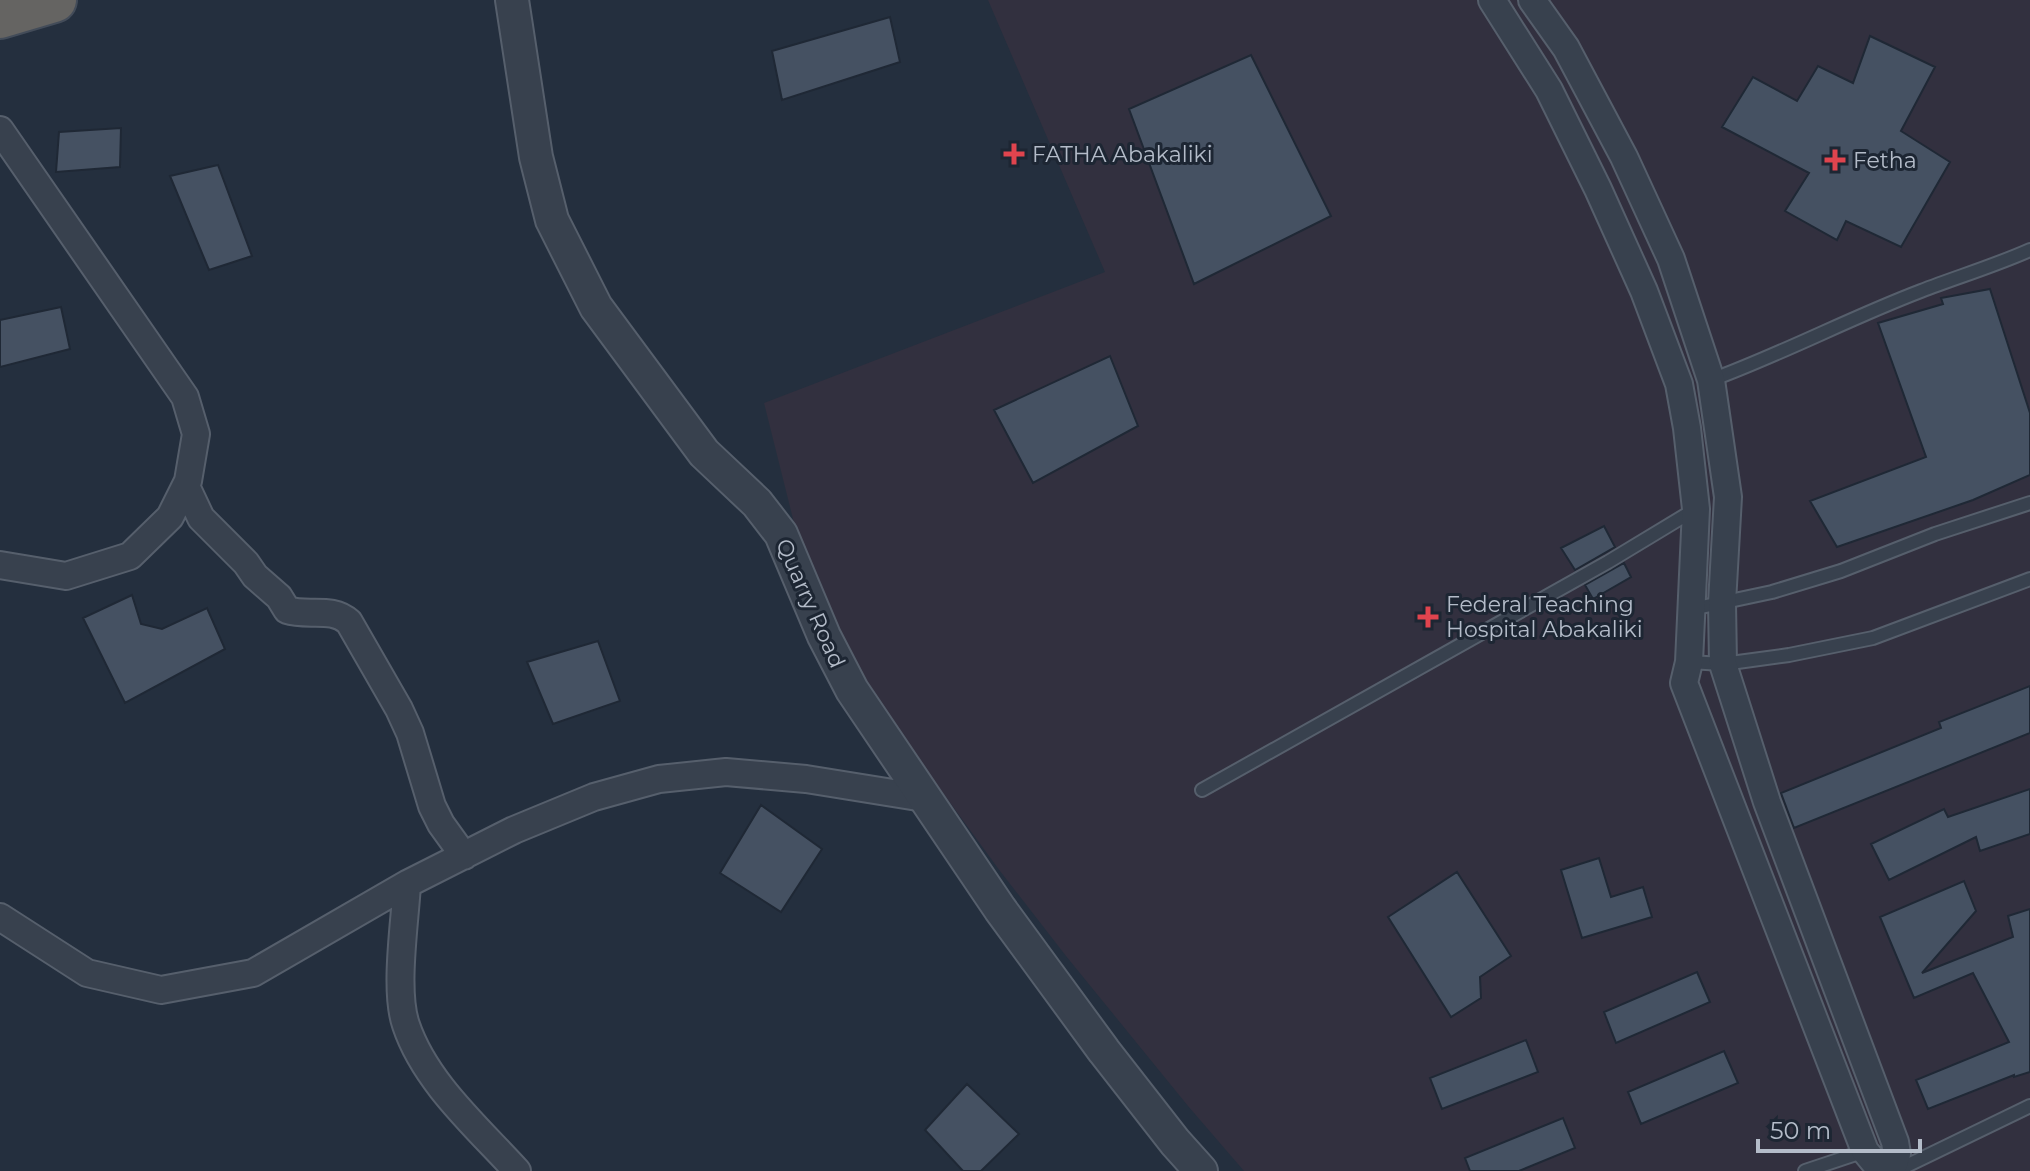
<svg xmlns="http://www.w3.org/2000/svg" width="2030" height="1171" font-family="Montserrat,sans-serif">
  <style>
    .medical { fill: #32303f }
    .building { fill: #455162; stroke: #1f2835; stroke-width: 2 }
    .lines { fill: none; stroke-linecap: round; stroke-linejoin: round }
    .service-casing { stroke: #565f6c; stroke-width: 16 }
    .minor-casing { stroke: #565f6c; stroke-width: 30 }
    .tertiary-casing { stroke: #565f6c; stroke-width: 36 }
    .trunk-casing { stroke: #434c59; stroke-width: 48 }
    .service { stroke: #38414e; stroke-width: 12 }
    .minor { stroke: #38414e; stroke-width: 26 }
    .tertiary { stroke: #38414e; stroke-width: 32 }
    .trunk { stroke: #656462; stroke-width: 44 }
    .health-dot { fill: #e0444e; stroke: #1d2633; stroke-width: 3 }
    .labels { text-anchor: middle; stroke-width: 6; stroke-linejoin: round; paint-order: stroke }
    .poi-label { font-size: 22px; fill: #b4bcc9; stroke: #1d2633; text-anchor: start }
    .street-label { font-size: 22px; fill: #b4bcc9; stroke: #1d2633 }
  </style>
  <rect width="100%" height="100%" fill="#242f3e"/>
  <path class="medical" d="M 988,0 L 2030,0 L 2030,1171 L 1244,1171 L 1188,1106 L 1066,956 L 1000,871 L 844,658 L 807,575 L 764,403 L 1105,272 Z"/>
  <path class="building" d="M 890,17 L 900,62 L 782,100 L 772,51 Z
    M 1870,36 L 1935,67 L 1901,131 L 1950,162 L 1901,247 L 1846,221 L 1837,240 L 1785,211 L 1809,173 L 1722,127 L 1753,77 L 1797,101 L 1818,66 L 1853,83 Z
    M 1251,55 L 1331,216 L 1194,284 L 1129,109 Z
    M 121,128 L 120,167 L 56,172 L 59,132 Z
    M 218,165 L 252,256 L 209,270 L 170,176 Z
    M 1990,289 L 2030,413 L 2030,475 L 1973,500 L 1837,547 L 1810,501 L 1926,457 L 1878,323 L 1943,304 L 1941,298 Z
    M 61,307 L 70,349 L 0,367 L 0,320 Z
    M 1110,356 L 1138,426 L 1033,483 L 994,410 Z
    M 1604,526 L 1615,547 L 1575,570 L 1561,548 Z
    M 1624,563 L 1631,577 L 1593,599 L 1585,585 Z
    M 132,595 L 141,624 L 162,629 L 207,608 L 225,649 L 125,703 L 83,618 Z
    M 598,641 L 620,701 L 553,724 L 527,662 Z
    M 2030,686 L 2030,733 L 1794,828 L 1781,793 L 1941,728 L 1939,722 Z
    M 2030,789 L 2030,834 L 1980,851 L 1976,837 L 1889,880 L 1871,844 L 1944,809 L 1948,817 Z
    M 761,805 L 822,849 L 781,912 L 720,873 Z
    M 1599,858 L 1611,897 L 1643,887 L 1652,917 L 1582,938 L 1561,870 Z
    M 1457,872 L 1511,956 L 1480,977 L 1481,998 L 1451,1017 L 1388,917 Z
    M 1964,881 L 1976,911 L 1922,973 L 2013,937 L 2008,916 L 2030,909 L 2030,1072 L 2014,1077 L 2014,1075 L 1928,1109 L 1916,1080 L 2009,1042 L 1973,973 L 1914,998 L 1880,917 Z
    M 1697,972 L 1710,1002 L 1616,1043 L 1604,1012 Z
    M 1526,1040 L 1538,1072 L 1442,1109 L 1430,1078 Z
    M 1724,1051 L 1738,1083 L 1641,1124 L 1628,1092 Z
    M 967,1084 L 1019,1134 L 981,1171 L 963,1171 L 925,1130 Z
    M 1563,1118 L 1575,1148 L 1519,1171 L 1470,1171 L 1465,1158 Z"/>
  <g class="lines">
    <defs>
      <path id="service" d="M 1711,380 C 1782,354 1850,318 1921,291 C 1957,277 1994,266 2030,250
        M 1692,609 L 1772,592 L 1841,571 L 1935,534 L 2030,503
        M 1689,662 L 1723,664 L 1789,655 L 1873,638 L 2030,579
        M 1202,790 L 1608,562 L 1694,510
        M 1805,1171 L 1865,1151
        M 1896,1171 L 2030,1106"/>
      <path id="minor" d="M 1492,0 L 1549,90 L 1598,189 L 1644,291 L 1679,384 L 1687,428 L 1696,509 L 1689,662 L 1684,683 L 1865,1151 L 1875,1163 L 1888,1171
        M 1532,0 L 1566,48 L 1624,157 L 1671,259 L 1711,380 L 1728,497 L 1722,603 L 1723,664 L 1767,802 L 1895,1142 L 1897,1154 L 1892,1171
        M 0,130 L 185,397 L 196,434 L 188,481 L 170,517 L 130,556 L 66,576 L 0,565
        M 186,486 L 201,518 L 246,563 L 255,576 L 279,597 L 287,610 C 308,617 332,606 349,622 L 399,709 L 410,733 L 432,806 L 441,824 L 464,856
        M 407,884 C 405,922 394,991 406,1025 C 425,1082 477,1127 517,1171
        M 0,917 L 87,973 L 161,990 L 253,973 L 407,884 L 514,830 L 594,797 L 659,779 L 726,772 L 806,779 L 924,798"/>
      <path id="tertiary" d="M 512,0 L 536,157 L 552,220 L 596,307 L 704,453 L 757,503 L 781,534 L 824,636 L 852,690 L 1000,909 L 1104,1051 L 1175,1142 L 1201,1171"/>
      <path id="trunk" d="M 0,16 L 54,0"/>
    </defs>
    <use href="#service" class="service-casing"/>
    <use href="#minor" class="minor-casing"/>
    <use href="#tertiary" class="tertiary-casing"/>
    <use href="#trunk" class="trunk-casing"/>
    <use href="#service" class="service"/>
    <use href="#minor" class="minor"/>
    <use href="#tertiary" class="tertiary"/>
    <use href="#trunk" class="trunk"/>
  </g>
  <g class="health-dot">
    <path d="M1010 142h8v8h8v8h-8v8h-8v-8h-8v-8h8z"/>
    <path d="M1831 148h8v8h8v8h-8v8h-8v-8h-8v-8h8z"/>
    <path d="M1424 605h8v8h8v8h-8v8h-8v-8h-8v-8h8z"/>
  </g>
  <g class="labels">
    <g class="poi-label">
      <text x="1032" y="162">FATHA Abakaliki</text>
      <text x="1853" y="168">Fetha</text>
      <text x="1446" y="612">Federal Teaching<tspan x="1446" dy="25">Hospital Abakaliki</tspan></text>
    </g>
    <g class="street-label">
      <text transform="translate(811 603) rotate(66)" y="8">Quarry Road</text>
    </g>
  </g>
  <path d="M1758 1139v12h162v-12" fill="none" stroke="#b4bcc9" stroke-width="4"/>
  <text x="1770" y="1139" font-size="24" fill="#b4bcc9" stroke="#1d2633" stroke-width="6" paint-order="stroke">50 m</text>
</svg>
